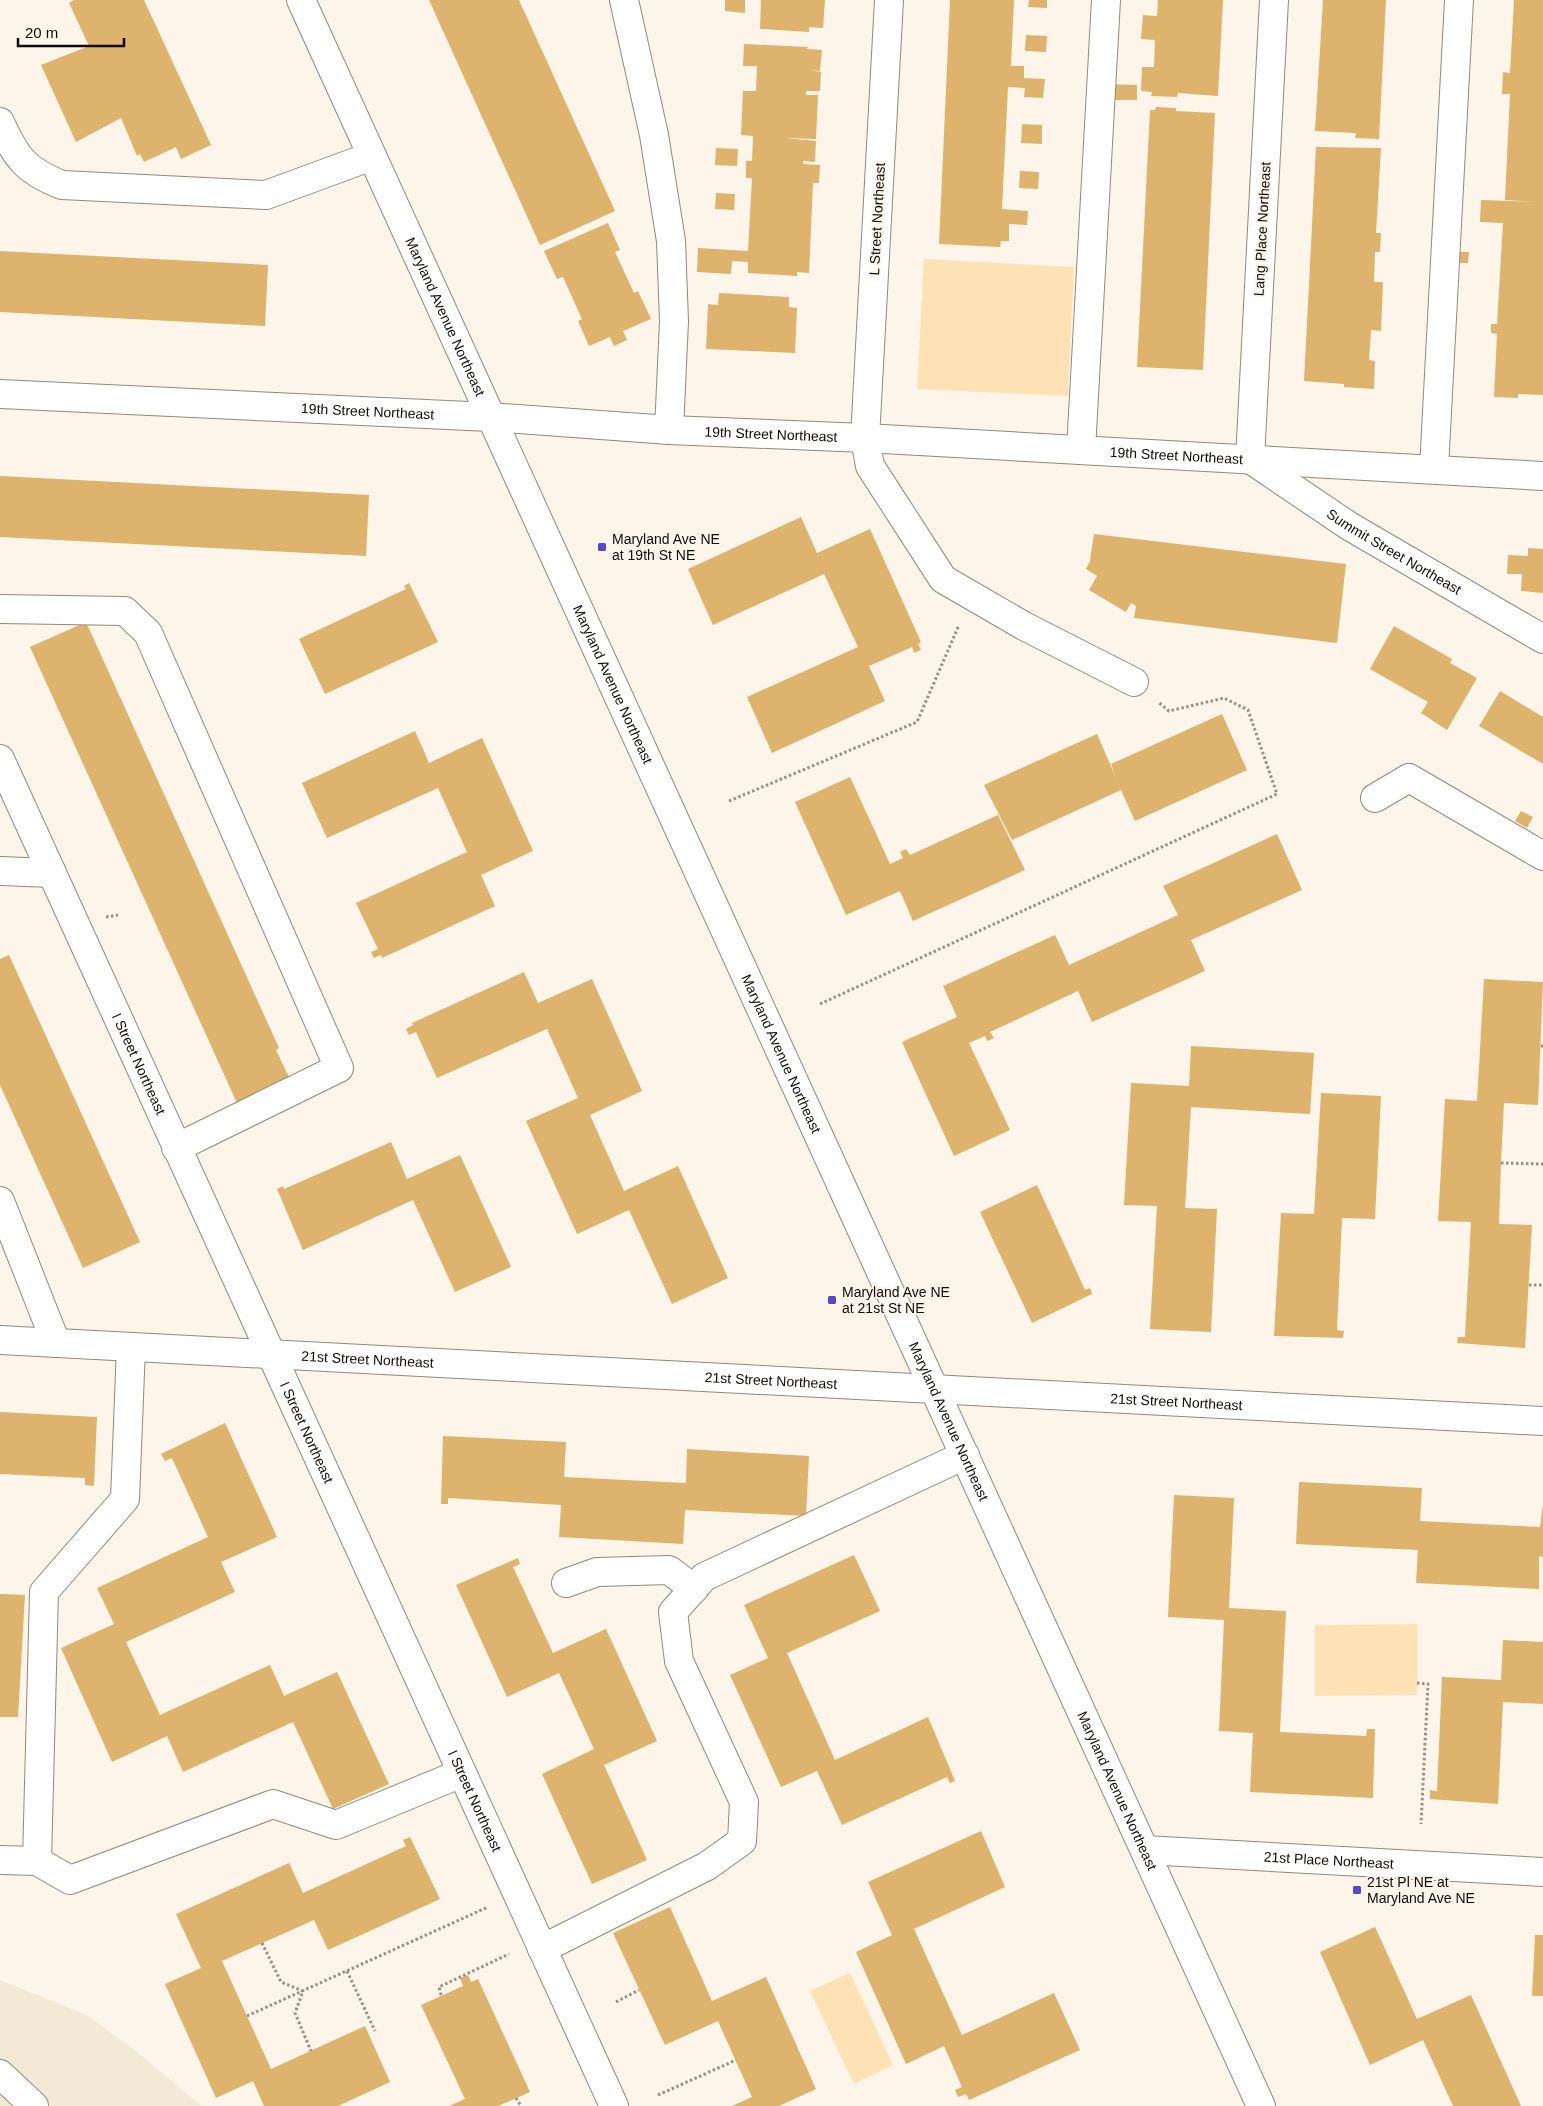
<svg xmlns="http://www.w3.org/2000/svg" width="1543" height="2106" font-family="Helvetica,sans-serif">
  <style>
    .built { fill: #f4e9d6 }
    .green { fill: #fee2b5 }
    .building { fill: #ddb36d }
    .lines { fill: none; stroke-linecap: round; stroke-linejoin: round }
    .minor-casing { stroke: #90897e; stroke-width: 30 }
    .path { stroke: #969088; stroke-width: 3; stroke-dasharray: 2.5 2.5; stroke-linecap: butt }
    .minor { stroke: #fff; stroke-width: 28 }
    .poi-dot { fill: #554ac1; stroke: #fdf5e9; stroke-width: 2 }
    .labels { text-anchor: middle; stroke-width: 4; stroke-linejoin: round; paint-order: stroke }
    .street-label { font-size: 14px; fill: #0e0b08; stroke: #fdf5e9 }
    .poi-label { font-size: 14px; fill: #0e0b08; stroke: #fdf5e9; text-anchor: start }
  </style>
  <rect width="100%" height="100%" fill="#fdf5e9"/>
  <path class="built" d="M 0,1980 L 87,2015 L 136,2051 L 201,2106 L 0,2106 Z"/>
  <path class="green" d="M 924,259 L 1074,267 L 1068,396 L 917,389 Z
    M 1417,1624 L 1417,1695 L 1315,1696 L 1315,1625 Z
    M 850,1973 L 893,2065 L 854,2084 L 810,1991 Z"/>
  <path class="building" d="M 74,0 L 144,0 L 211,145 L 181,159 L 176,147 L 144,162 L 140,154 L 137,156 L 121,118 L 76,142 L 41,65 L 89,46 L 69,3 Z
    M 429,0 L 519,0 L 615,211 L 540,245 Z
    M 725,0 L 745,0 L 745,13 L 725,11 Z
    M 761,0 L 825,0 L 823,28 L 809,27 L 809,32 L 760,29 Z
    M 950,0 L 1014,0 L 1011,66 L 1024,66 L 1024,78 L 1045,79 L 1043,98 L 1024,97 L 1025,88 L 1008,87 L 1002,209 L 1028,211 L 1027,225 L 1009,224 L 1009,241 L 1001,241 L 1000,247 L 939,244 Z
    M 1029,0 L 1047,0 L 1047,8 L 1028,7 Z
    M 1158,0 L 1223,0 L 1218,96 L 1178,93 L 1177,97 L 1151,96 L 1152,92 L 1141,91 L 1142,67 L 1154,67 L 1155,40 L 1141,39 L 1143,15 L 1157,16 Z
    M 1323,0 L 1386,0 L 1379,139 L 1355,138 L 1356,133 L 1315,131 Z
    M 1514,0 L 1543,0 L 1543,395 L 1518,394 L 1518,398 L 1494,397 L 1497,334 L 1491,333 L 1491,324 L 1497,324 L 1503,223 L 1480,222 L 1481,200 L 1537,202 L 1505,200 L 1510,94 L 1502,94 L 1503,72 L 1510,73 Z
    M 1026,35 L 1047,36 L 1046,52 L 1025,51 Z
    M 744,44 L 808,47 L 807,49 L 822,50 L 820,71 L 809,70 L 821,72 L 820,91 L 806,91 L 806,95 L 818,95 L 816,139 L 785,138 L 816,141 L 815,162 L 803,161 L 803,164 L 820,165 L 819,183 L 813,183 L 809,273 L 797,272 L 797,276 L 748,273 L 748,262 L 732,261 L 731,274 L 697,272 L 698,248 L 748,251 L 752,178 L 746,178 L 746,161 L 752,161 L 753,136 L 741,135 L 743,91 L 756,91 L 757,66 L 743,66 Z
    M 1108,84 L 1137,85 L 1137,100 L 1108,100 Z
    M 1156,107 L 1176,108 L 1176,111 L 1215,113 L 1203,370 L 1137,367 L 1150,110 L 1155,110 Z
    M 1022,124 L 1042,125 L 1042,144 L 1021,143 Z
    M 1316,147 L 1381,148 L 1376,233 L 1381,233 L 1380,252 L 1375,252 L 1374,282 L 1383,282 L 1381,331 L 1371,330 L 1369,360 L 1375,361 L 1374,389 L 1344,387 L 1344,384 L 1304,381 Z
    M 716,148 L 738,149 L 737,166 L 715,165 Z
    M 1020,171 L 1039,172 L 1038,189 L 1019,188 Z
    M 716,193 L 735,194 L 734,210 L 715,209 Z
    M 608,223 L 620,250 L 615,252 L 634,293 L 638,291 L 651,319 L 623,331 L 627,340 L 614,346 L 610,337 L 589,346 L 578,321 L 582,319 L 563,277 L 557,279 L 544,251 Z
    M 0,251 L 268,265 L 265,326 L 0,312 Z
    M 1456,252 L 1469,252 L 1468,263 L 1455,263 Z
    M 719,293 L 789,297 L 789,307 L 797,308 L 795,353 L 706,349 L 708,304 L 718,305 Z
    M 0,476 L 369,495 L 366,556 L 0,537 Z
    M 801,517 L 817,553 L 870,529 L 921,642 L 918,644 L 921,650 L 914,653 L 912,647 L 869,666 L 885,701 L 772,753 L 747,697 L 858,647 L 824,574 L 713,625 L 688,569 Z
    M 1094,534 L 1346,564 L 1337,643 L 1134,618 L 1136,606 L 1131,603 L 1126,612 L 1089,590 L 1097,576 L 1086,569 L 1090,561 Z
    M 1528,548 L 1543,549 L 1543,593 L 1521,591 L 1522,574 L 1507,574 L 1508,555 L 1528,556 Z
    M 409,583 L 438,642 L 325,694 L 299,639 L 406,589 L 404,586 Z
    M 86,622 L 279,1048 L 276,1050 L 290,1079 L 237,1103 L 30,647 Z
    M 1394,626 L 1452,659 L 1450,663 L 1477,678 L 1447,730 L 1421,713 L 1428,702 L 1370,669 Z
    M 1500,691 L 1543,717 L 1543,764 L 1479,726 Z
    M 1222,714 L 1247,770 L 1135,821 L 1121,790 L 1012,840 L 984,785 L 1097,734 L 1116,778 L 1111,764 Z
    M 415,731 L 429,763 L 482,738 L 533,851 L 481,875 L 495,906 L 382,958 L 381,955 L 374,958 L 371,952 L 378,949 L 356,903 L 467,852 L 438,788 L 327,838 L 302,783 Z
    M 850,777 L 890,864 L 903,858 L 900,852 L 906,849 L 910,855 L 998,815 L 1025,870 L 913,921 L 900,891 L 846,915 L 795,802 Z
    M 1521,811 L 1533,817 L 1527,828 L 1515,821 Z
    M 1277,834 L 1302,890 L 1191,940 L 1205,971 L 1092,1022 L 1078,991 L 990,1032 L 994,1038 L 987,1041 L 985,1036 L 969,1043 L 1010,1130 L 954,1156 L 902,1042 L 957,1017 L 943,986 L 1055,935 L 1069,965 L 1178,915 L 1163,886 Z
    M 9,955 L 140,1242 L 83,1268 L 0,1085 L 0,959 Z
    M 524,972 L 538,1003 L 592,979 L 642,1091 L 590,1115 L 624,1191 L 678,1166 L 728,1278 L 672,1304 L 629,1210 L 577,1234 L 526,1121 L 578,1098 L 547,1029 L 437,1078 L 416,1032 L 409,1035 L 406,1029 L 413,1025 L 412,1023 Z
    M 1484,979 L 1543,982 L 1538,1105 L 1504,1103 L 1501,1163 L 1499,1224 L 1532,1225 L 1525,1348 L 1457,1343 L 1458,1337 L 1465,1337 L 1471,1222 L 1438,1221 L 1445,1099 L 1477,1101 Z
    M 1191,1046 L 1314,1053 L 1310,1114 L 1191,1107 L 1185,1208 L 1217,1209 L 1211,1332 L 1150,1329 L 1157,1206 L 1124,1205 L 1131,1083 L 1189,1086 Z
    M 1321,1093 L 1381,1096 L 1375,1219 L 1342,1218 L 1337,1330 L 1344,1331 L 1343,1338 L 1274,1336 L 1281,1213 L 1314,1214 Z
    M 391,1142 L 407,1179 L 460,1155 L 511,1267 L 455,1292 L 413,1200 L 303,1250 L 277,1189 L 283,1186 L 284,1189 Z
    M 1037,1185 L 1085,1290 L 1090,1288 L 1092,1294 L 1032,1323 L 980,1212 Z
    M 0,1412 L 97,1417 L 94,1486 L 85,1485 L 85,1478 L 0,1474 Z
    M 225,1423 L 277,1537 L 221,1562 L 235,1592 L 126,1642 L 160,1715 L 270,1665 L 284,1696 L 337,1672 L 389,1784 L 333,1809 L 293,1722 L 183,1772 L 167,1736 L 112,1762 L 61,1648 L 114,1624 L 97,1588 L 208,1537 L 172,1458 L 165,1461 L 161,1454 Z
    M 443,1436 L 566,1442 L 564,1477 L 686,1483 L 687,1449 L 809,1456 L 806,1516 L 685,1510 L 683,1544 L 559,1537 L 561,1505 L 448,1498 L 448,1504 L 441,1504 Z
    M 1299,1482 L 1422,1488 L 1420,1521 L 1540,1527 L 1543,1503 L 1543,1557 L 1539,1556 L 1539,1589 L 1416,1583 L 1418,1550 L 1296,1544 Z
    M 1174,1495 L 1234,1498 L 1229,1608 L 1286,1611 L 1280,1732 L 1366,1736 L 1367,1729 L 1375,1729 L 1373,1798 L 1250,1792 L 1253,1733 L 1219,1731 L 1224,1620 L 1168,1617 Z
    M 854,1555 L 880,1611 L 787,1653 L 835,1760 L 928,1717 L 955,1781 L 950,1783 L 947,1777 L 842,1825 L 817,1771 L 781,1787 L 730,1675 L 768,1658 L 744,1605 Z
    M 518,1558 L 520,1564 L 513,1567 L 553,1653 L 606,1629 L 657,1741 L 604,1765 L 647,1860 L 592,1884 L 542,1774 L 594,1749 L 559,1673 L 507,1697 L 456,1585 Z
    M 0,1594 L 25,1595 L 18,1717 L 0,1717 Z
    M 1503,1640 L 1543,1642 L 1543,1704 L 1503,1702 L 1498,1804 L 1430,1799 L 1430,1790 L 1437,1791 L 1442,1677 L 1501,1680 Z
    M 981,1831 L 1005,1887 L 914,1929 L 962,2035 L 1054,1993 L 1080,2050 L 969,2100 L 966,2094 L 958,2097 L 955,2090 L 962,2087 L 944,2046 L 906,2064 L 856,1952 L 892,1935 L 868,1882 Z
    M 410,1837 L 440,1899 L 328,1950 L 314,1920 L 222,1961 L 271,2069 L 365,2026 L 390,2082 L 338,2106 L 264,2106 L 253,2081 L 216,2098 L 165,1984 L 201,1968 L 176,1914 L 289,1863 L 303,1893 L 406,1846 L 403,1840 Z
    M 670,1907 L 712,2001 L 766,1977 L 816,2089 L 779,2106 L 732,2106 L 752,2097 L 718,2021 L 665,2045 L 613,1933 Z
    M 1375,1927 L 1417,2019 L 1471,1995 L 1521,2106 L 1453,2106 L 1423,2040 L 1370,2065 L 1320,1952 Z
    M 1535,1935 L 1543,1935 L 1543,1996 L 1532,1996 Z
    M 468,1975 L 471,1982 L 478,1979 L 530,2092 L 498,2106 L 449,2106 L 465,2099 L 421,2005 L 463,1986 L 460,1978 Z"/>
  <g class="lines">
    <defs>
      <g id="minor">
        <path id="s1" d="M 301,0 L 1261,2106"/>
        <path d="M 624,0 L 654,135 L 671,241 L 674,321 L 669,430"/>
        <path d="M 889,0 L 865,438 L 870,466 L 943,579 L 1024,626 L 1134,682"/>
        <path id="s2" d="M 1274,0 L 1250,459 L 1349,526 L 1543,639"/>
        <path d="M 0,122 C 16,158 26,171 62,185 L 266,195 L 372,156"/>
        <path id="s3" d="M 0,394 L 490,417 L 669,430 L 865,438 L 1543,476"/>
        <path d="M 1081,450 L 1106,0"/>
        <path d="M 1434,468 L 1459,0"/>
        <path d="M 0,609 L 125,611 L 148,633 L 339,1068 L 176,1148"/>
        <path id="s4" d="M 0,759 L 614,2106"/>
        <path d="M 1375,798 L 1409,778 L 1543,856"/>
        <path d="M 0,871 L 52,873"/>
        <path d="M 0,1201 L 56,1343"/>
        <path id="s5" d="M 0,1340 L 1543,1421"/>
        <path d="M 131,1347 L 125,1499 L 44,1592 L 37,1861 L 70,1880 L 273,1804 L 336,1825 L 462,1773"/>
        <path d="M 566,1583 L 597,1572 L 669,1570 L 694,1589"/>
        <path id="s6" d="M 1145,1850 L 1543,1872"/>
        <path d="M 0,1860 L 37,1861"/>
        <path d="M 542,1949 L 707,1866 L 742,1841 L 744,1802 L 679,1661 L 673,1612 L 704,1577 L 965,1455"/>
        <path d="M 0,2074 L 34,2106"/>
      </g>
    </defs>
    <use href="#minor" class="minor-casing"/>
    <path class="path" d="M 729,801 L 917,722 L 959,625
      M 106,917 L 118,915
      M 820,1004 L 1277,794 L 1248,710 L 1224,698 L 1169,711 L 1158,702
      M 1541,1046 L 1543,1046
      M 1501,1163 L 1543,1164
      M 1529,1285 L 1543,1285
      M 1417,1683 L 1428,1684 L 1421,1824
      M 262,1943 L 281,1982 L 303,1991 L 295,2013 L 311,2051
      M 347,1971 L 375,2031
      M 441,1995 L 439,1987 L 509,1954
      M 616,2002 L 639,1990
      M 247,2016 L 488,1907
      M 658,2095 L 736,2060
      M 516,2098 L 521,2106"/>
    <use href="#minor" class="minor"/>
  </g>
  <g class="poi-dot">
    <rect x="597" y="542" width="10" height="10" rx="2.5"/>
    <rect x="827" y="1295" width="10" height="10" rx="2.5"/>
    <rect x="1352" y="1885" width="10" height="10" rx="2.5"/>
  </g>
  <g class="labels">
    <g class="street-label">
      <text transform="translate(877 219) rotate(-87)" y="5">L Street Northeast</text>
      <text transform="translate(1262 229) rotate(-87)" y="5">Lang Place Northeast</text>
      <text dy="5" stroke="none"><textPath href="#s1" startOffset="348">Maryland Avenue Northeast</textPath></text>
      <text dy="5" stroke="none"><textPath href="#s3" startOffset="368">19th Street Northeast</textPath></text>
      <text dy="5" stroke="none"><textPath href="#s3" startOffset="772">19th Street Northeast</textPath></text>
      <text dy="5" stroke="none"><textPath href="#s3" startOffset="1178">19th Street Northeast</textPath></text>
      <text dy="5" stroke="none"><textPath href="#s2" startOffset="631">Summit Street Northeast</textPath></text>
      <text dy="5" stroke="none"><textPath href="#s1" startOffset="752">Maryland Avenue Northeast</textPath></text>
      <text dy="5" stroke="none"><textPath href="#s1" startOffset="1158">Maryland Avenue Northeast</textPath></text>
      <text dy="5" stroke="none"><textPath href="#s4" startOffset="335">I Street Northeast</textPath></text>
      <text dy="5" stroke="none"><textPath href="#s5" startOffset="368">21st Street Northeast</textPath></text>
      <text dy="5" stroke="none"><textPath href="#s5" startOffset="772">21st Street Northeast</textPath></text>
      <text dy="5" stroke="none"><textPath href="#s5" startOffset="1178">21st Street Northeast</textPath></text>
      <text dy="5" stroke="none"><textPath href="#s1" startOffset="1562">Maryland Avenue Northeast</textPath></text>
      <text dy="5" stroke="none"><textPath href="#s4" startOffset="740">I Street Northeast</textPath></text>
      <text dy="5" stroke="none"><textPath href="#s1" startOffset="1968">Maryland Avenue Northeast</textPath></text>
      <text dy="5" stroke="none"><textPath href="#s4" startOffset="1145">I Street Northeast</textPath></text>
      <text dy="5" stroke="none"><textPath href="#s6" startOffset="184">21st Place Northeast</textPath></text>
    </g>
    <g class="poi-label">
      <text x="612" y="544">Maryland Ave NE<tspan x="612" dy="16">at 19th St NE</tspan></text>
      <text x="842" y="1297">Maryland Ave NE<tspan x="842" dy="16">at 21st St NE</tspan></text>
      <text x="1367" y="1887">21st Pl NE at<tspan x="1367" dy="16">Maryland Ave NE</tspan></text>
    </g>
  </g>
  <path d="M18 38v8h106v-8" fill="none" stroke="#0e0b08" stroke-width="2.5"/>
  <text x="25" y="38" font-size="15" fill="#0e0b08" stroke="#fdf5e9" stroke-width="4" paint-order="stroke">20 m</text>
</svg>
